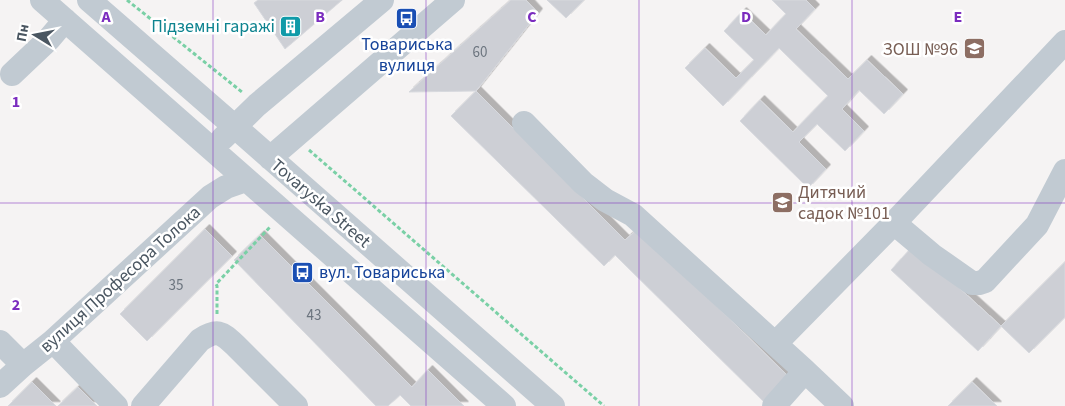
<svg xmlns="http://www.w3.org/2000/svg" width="1065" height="406" font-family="'Source Sans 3',sans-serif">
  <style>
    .building { fill: #cdcfd5; stroke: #d7d9de; filter: url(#shadow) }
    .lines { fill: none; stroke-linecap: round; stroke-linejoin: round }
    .path { stroke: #7ad0a6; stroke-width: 3; stroke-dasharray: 4 2.5; stroke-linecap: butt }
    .minor { stroke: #c1cad2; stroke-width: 24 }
    .grid { fill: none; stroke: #7b2cbf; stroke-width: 1; stroke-opacity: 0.55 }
    .labels { text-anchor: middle; stroke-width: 5; stroke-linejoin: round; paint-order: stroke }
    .number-label { font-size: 15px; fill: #6b747e }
    .culture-label { font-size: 18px; fill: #0d838f; stroke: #fff; text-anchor: end }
    .transit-label { font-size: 18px; fill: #164399; stroke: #fff }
    .education-label { font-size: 18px; fill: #785e54; stroke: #fff; text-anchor: end }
    .street-label { font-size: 18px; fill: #4a5661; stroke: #fff }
    .grid-label { font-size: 16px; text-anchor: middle; font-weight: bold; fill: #7b2cbf; stroke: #fff; stroke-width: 5; stroke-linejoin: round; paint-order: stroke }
  </style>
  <defs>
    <filter id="shadow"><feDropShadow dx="4.5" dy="-4.5" stdDeviation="0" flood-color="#0004"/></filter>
  </defs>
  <rect width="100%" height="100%" fill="#f5f3f3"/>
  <path class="building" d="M 258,0 L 342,0 L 285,49 L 254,3 Z
    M 511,0 L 526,0 L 538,13 L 476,91 L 409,92 Z
    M 547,0 L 584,0 L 566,18 Z
    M 772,0 L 806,0 L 815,9 L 796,29 L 848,79 L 867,60 L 903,94 L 884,114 L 859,90 L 842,109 L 864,131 L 845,151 L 817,124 L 799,142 L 826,169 L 808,188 L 740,121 L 760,100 L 793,132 L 828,96 L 779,48 L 723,106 L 685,68 L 705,48 L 736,78 L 754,60 L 724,31 L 742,12 L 766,35 L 786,14 Z
    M 476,91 L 625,240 L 638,229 L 793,381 L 768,406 L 615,255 L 604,266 L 451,116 Z
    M 205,229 L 232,256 L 147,341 L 120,314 Z
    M 260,235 L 412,387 L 428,370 L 464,406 L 411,406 L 400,395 L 388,406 L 376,406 L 234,260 Z
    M 913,246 L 1001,326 L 978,351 L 891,270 Z
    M 1065,262 L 1065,317 L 1029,353 L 1001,326 Z
    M 32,382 L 56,406 L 8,406 Z
    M 972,382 L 997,406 L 948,406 Z
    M 78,387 L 97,406 L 58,406 Z"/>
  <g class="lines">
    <path class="path" d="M 127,0 L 242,92
      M 309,150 L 604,406
      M 217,314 L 217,286 L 216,284 L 271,226"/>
    <path class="minor" d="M 42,0 L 504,406
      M 89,0 L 234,126 L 553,406
      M 12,74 L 49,39 L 65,20
      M 524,123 L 583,183 L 605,200 L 633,215 L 805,371 L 774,406
      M 223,138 L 257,105 L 382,0
      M 270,158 L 453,0
      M 894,223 L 932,255 L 972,283 L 979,283 L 985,281 L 1037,225 L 1065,171
      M 53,341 L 116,406
      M 0,342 L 23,365
      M 776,343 L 894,223 L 1065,42
      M 805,371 L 842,406
      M 0,386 L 23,365 L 53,341 L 210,197 L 226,187 L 246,180
      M 143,406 L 200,340 C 217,329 221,332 235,345 L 296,406"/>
  </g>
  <path class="grid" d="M 213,0 L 213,406M 426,0 L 426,406M 639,0 L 639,406M 852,0 L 852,406M 0,203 L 1065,203"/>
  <defs>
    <symbol id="bus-square" viewBox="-11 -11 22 22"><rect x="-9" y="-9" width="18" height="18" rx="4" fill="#1a4fb4" stroke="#fff"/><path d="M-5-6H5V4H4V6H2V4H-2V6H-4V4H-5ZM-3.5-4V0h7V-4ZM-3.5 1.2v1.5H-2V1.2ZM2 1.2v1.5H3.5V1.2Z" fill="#fff"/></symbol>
    <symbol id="building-square" viewBox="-11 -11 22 22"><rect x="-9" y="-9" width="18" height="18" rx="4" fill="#0f9aa8" stroke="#fff"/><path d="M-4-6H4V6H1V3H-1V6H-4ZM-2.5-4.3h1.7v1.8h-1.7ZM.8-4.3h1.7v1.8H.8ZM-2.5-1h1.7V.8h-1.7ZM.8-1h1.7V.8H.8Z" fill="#fff"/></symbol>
    <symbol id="school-square" viewBox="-11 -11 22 22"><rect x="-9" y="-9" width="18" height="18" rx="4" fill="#8d6e63" stroke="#fff"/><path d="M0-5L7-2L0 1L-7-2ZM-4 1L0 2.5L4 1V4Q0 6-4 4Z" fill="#fff"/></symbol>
  </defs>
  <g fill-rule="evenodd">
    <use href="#bus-square" x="394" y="6" width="25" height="25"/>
    <use href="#building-square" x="278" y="14" width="25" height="25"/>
    <use href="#school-square" x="962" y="36" width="25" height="25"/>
    <use href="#school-square" x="770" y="190" width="25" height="25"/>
    <use href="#bus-square" x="290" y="260" width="25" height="25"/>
  </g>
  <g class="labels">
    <g class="number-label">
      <text x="480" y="57">60</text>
      <text x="176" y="290">35</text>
      <text x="314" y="320">43</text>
    </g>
    <g class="culture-label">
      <text x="275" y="32">Підземні гаражі</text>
    </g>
    <g class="transit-label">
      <text x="407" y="50">Товариська<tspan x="407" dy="21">вулиця</tspan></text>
      <text x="319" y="278" text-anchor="start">вул. Товариська</text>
    </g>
    <g class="education-label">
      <text x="958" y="55">ЗОШ №96</text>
      <text x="798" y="198" text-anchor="start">Дитячий<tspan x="798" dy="21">садок №101</tspan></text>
    </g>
    <g class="street-label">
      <text transform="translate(321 203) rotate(41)" y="6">Tovaryska Street</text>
      <text transform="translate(120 279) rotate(-42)" y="6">вулиця Професора Толока</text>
    </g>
  </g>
  <g class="grid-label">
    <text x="106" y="22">A</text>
    <text x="320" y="22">B</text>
    <text x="532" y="22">C</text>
    <text x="746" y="22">D</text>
    <text x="958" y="22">E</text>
    <text x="16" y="107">1</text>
    <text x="16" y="310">2</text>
  </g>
  <g transform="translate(35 35) rotate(280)" stroke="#ffffff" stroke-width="4" paint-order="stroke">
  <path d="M0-4L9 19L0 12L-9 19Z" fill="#4a5661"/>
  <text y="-8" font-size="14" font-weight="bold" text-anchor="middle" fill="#4a5661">Пн</text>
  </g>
</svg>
